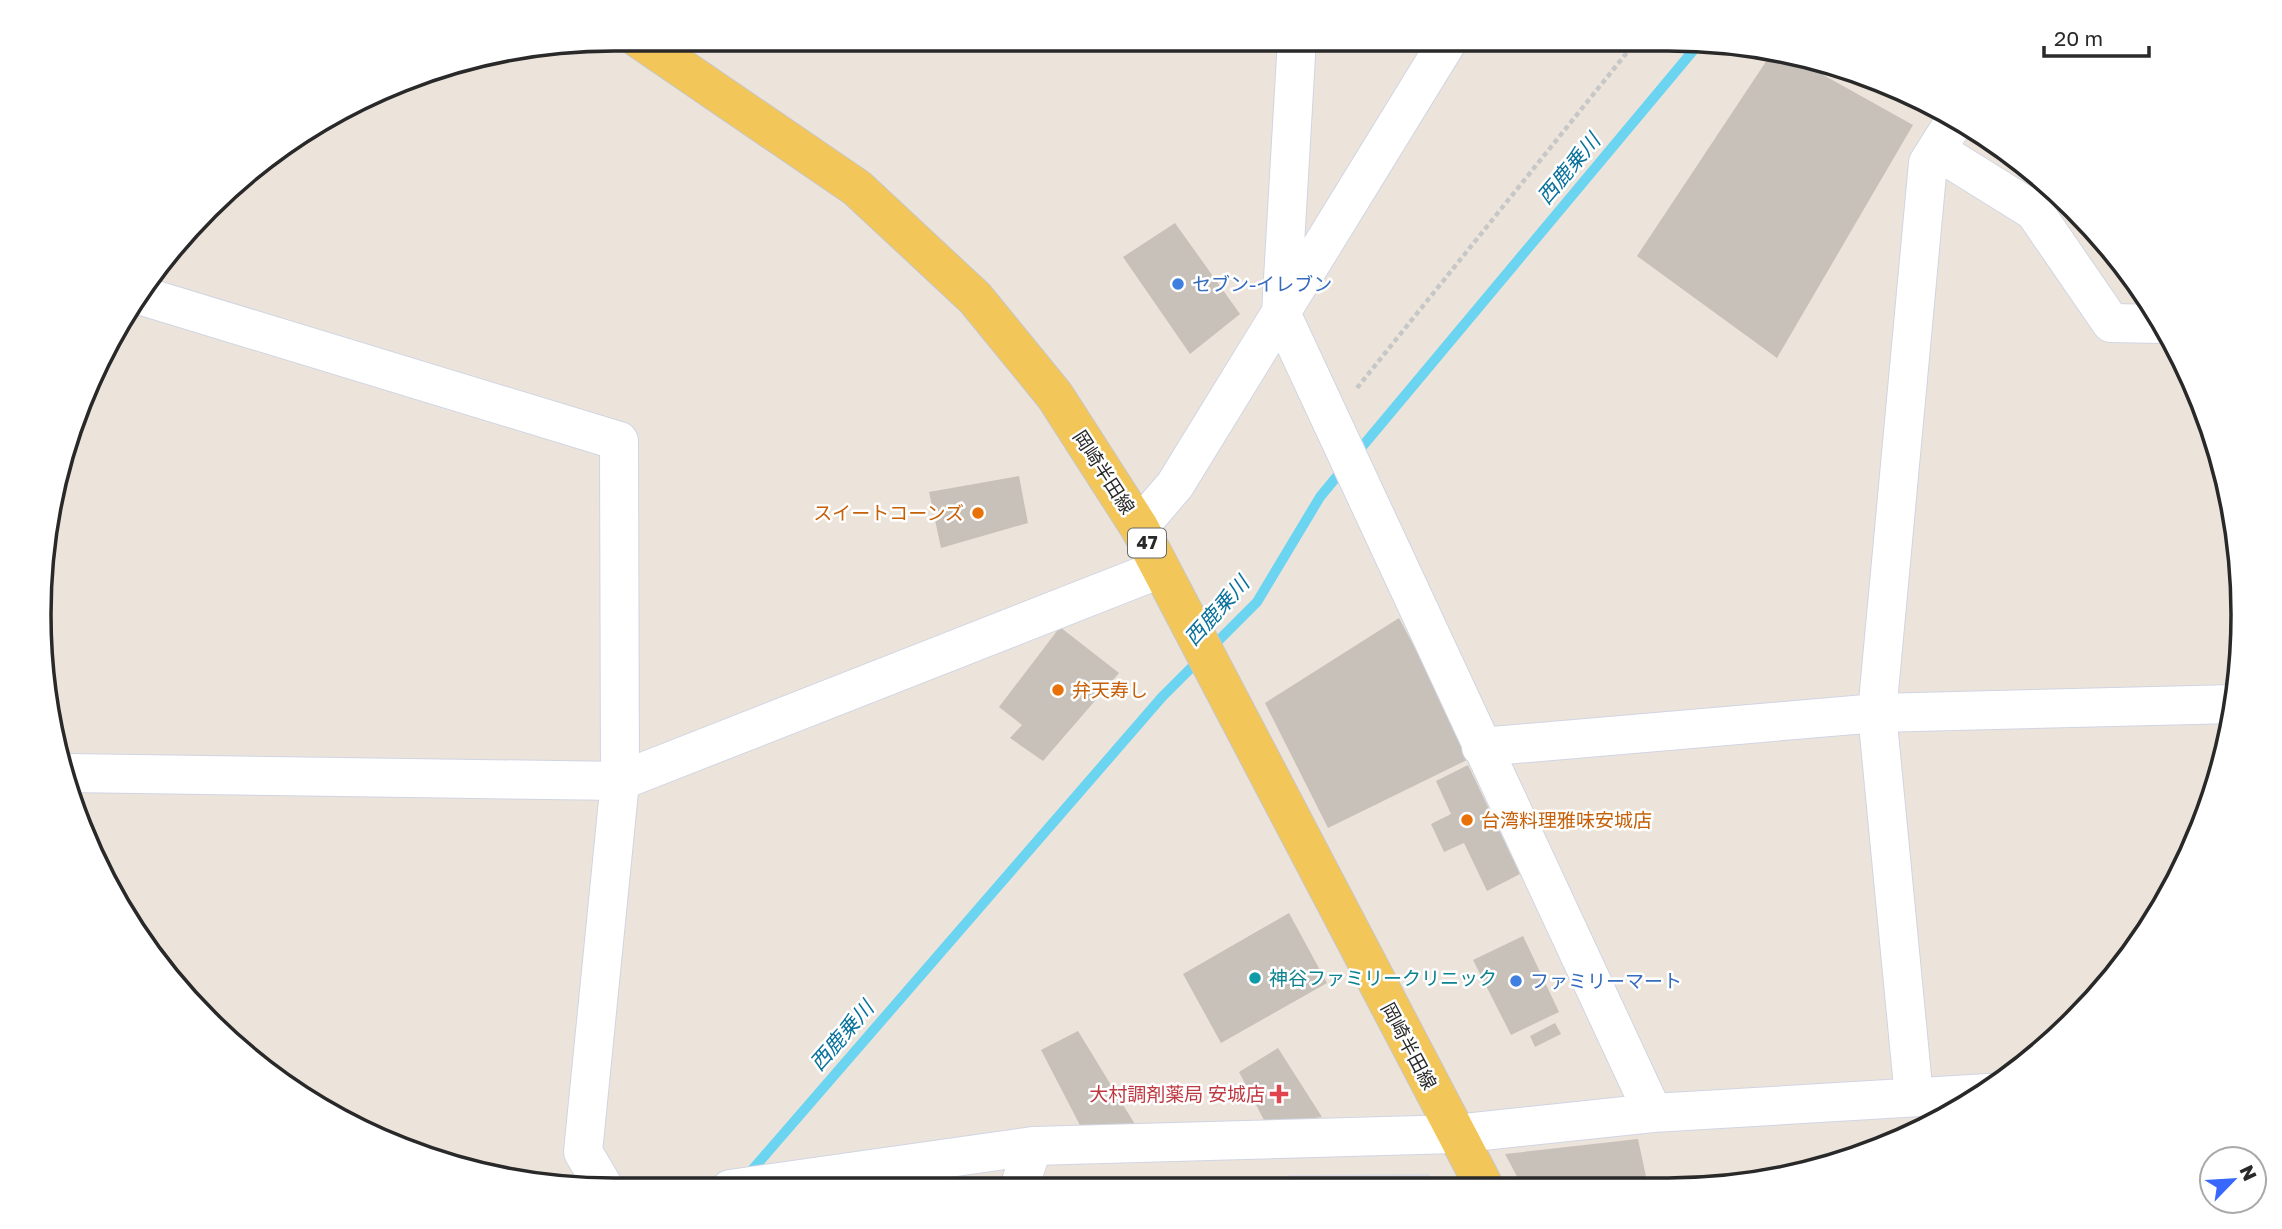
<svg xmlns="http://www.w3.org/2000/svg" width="2282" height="1229" font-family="'Golos Text','Noto Sans JP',sans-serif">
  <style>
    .industrial { fill: #dddce4 }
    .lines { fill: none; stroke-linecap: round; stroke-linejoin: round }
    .stream { stroke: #6bd4f0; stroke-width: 10 }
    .building { fill: #c7c1ba }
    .minor-casing { stroke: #d0d5e3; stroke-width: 40 }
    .major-casing { stroke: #c7c7c7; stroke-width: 40 }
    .path { stroke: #c7c7c7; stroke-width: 4.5; stroke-dasharray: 5 3.5; stroke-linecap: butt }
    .minor { stroke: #fff; stroke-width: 38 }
    .major { stroke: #f3c659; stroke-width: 38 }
    .shop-dot { fill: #3f7fe0; stroke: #fff; stroke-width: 2.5 }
    .food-dot { fill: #e8710a; stroke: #fff; stroke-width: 2.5 }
    .culture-dot { fill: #0f9aa8; stroke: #fff; stroke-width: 2.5 }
    .health-dot { fill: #e0444e; stroke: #fff; stroke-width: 2.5 }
    .labels { text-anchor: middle; stroke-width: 5; stroke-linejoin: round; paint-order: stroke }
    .shield { fill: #fff; stroke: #696969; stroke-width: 2 }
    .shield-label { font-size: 18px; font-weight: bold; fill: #292929 }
    .shop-label { font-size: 19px; fill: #366cbe; stroke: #fff; text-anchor: start }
    .street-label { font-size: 19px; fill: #292929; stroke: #fff }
    .food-label { font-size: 19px; fill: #c56008; stroke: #fff; text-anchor: start }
    .culture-label { font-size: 19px; fill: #0d838f; stroke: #fff; text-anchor: start }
    .health-label { font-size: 19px; fill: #be3a42; stroke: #fff; text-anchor: end }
    .water-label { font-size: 21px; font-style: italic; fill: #0b729c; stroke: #fff }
    .rim { fill: none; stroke: #292929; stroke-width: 3.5 }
  </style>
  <rect width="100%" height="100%" fill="#ece4db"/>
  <path class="industrial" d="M 1429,1174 L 1435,1187 L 1286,1187 L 1289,1175 Z"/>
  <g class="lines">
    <path class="stream" d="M 1356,454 L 1702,40
      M 746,1177 L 1162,697 L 1257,602 L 1320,497 L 1343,469"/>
  </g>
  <path class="building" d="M 1773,51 L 1784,53 L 1913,125 L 1777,358 L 1637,256 Z
    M 1175,223 L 1240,314 L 1190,354 L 1123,257 Z
    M 1019,476 L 1028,523 L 941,548 L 929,492 Z
    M 1399,618 L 1473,757 L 1328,828 L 1265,703 Z
    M 1060,627 L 1119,673 L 1043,761 L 1010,738 L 1022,725 L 999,707 Z
    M 1468,765 L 1520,874 L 1487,891 L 1464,843 L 1444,852 L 1431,824 L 1451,814 L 1436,781 Z
    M 1289,913 L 1327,983 L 1221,1043 L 1183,974 Z
    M 1523,936 L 1559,1012 L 1511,1035 L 1473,960 Z
    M 1555,1023 L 1561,1034 L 1535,1047 L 1530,1036 Z
    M 1078,1031 L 1136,1126 L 1085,1135 L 1041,1050 Z
    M 1278,1048 L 1322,1117 L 1266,1124 L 1239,1072 Z
    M 1638,1139 L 1648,1186 L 1522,1186 L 1505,1154 Z"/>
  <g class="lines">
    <defs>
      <path id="minor" d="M 1297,39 L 1281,313 L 1653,1113
        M 1936,150 L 2034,211 L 2111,323 L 2162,324
        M 136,294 L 619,441 L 620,781 L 583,1152 L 605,1189
        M 1139,527 L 1175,485 L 1449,39
        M 1481,747 L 1877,713 L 2235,704
        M 68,773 L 620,781 L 1160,569
        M 1914,1097 L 1877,713 L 1928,163 L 1957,117
        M 1019,1188 L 1033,1146
        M 730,1189 L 1033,1146 L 1455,1134 L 1653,1113 L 1988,1093"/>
      <path id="major" d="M 639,39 L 857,188 L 975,298 L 1055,396 L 1139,527 L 1484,1186"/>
    </defs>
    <use href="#minor" class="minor-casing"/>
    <use href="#major" class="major-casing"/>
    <path class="path" d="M 1357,388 L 1637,40"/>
    <use href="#minor" class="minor"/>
    <use href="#major" class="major"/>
  </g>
  <g class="shop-dot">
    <circle cx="1178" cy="284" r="7"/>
    <circle cx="1516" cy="981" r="7"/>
  </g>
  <g class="food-dot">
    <circle cx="978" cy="513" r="7"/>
    <circle cx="1058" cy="690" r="7"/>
    <circle cx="1467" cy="820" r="7"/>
  </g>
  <circle class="culture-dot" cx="1255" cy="978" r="7"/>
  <path class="health-dot" d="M1275.5 1083.5h7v7h7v7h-7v7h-7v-7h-7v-7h7z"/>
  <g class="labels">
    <rect class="shield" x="1128" y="528.5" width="38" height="29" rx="5"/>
    <g class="shield-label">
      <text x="1147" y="549">47</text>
    </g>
    <g class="shop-label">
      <text x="1192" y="291">セブン-イレブン</text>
      <text x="1530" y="988">ファミリーマート</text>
    </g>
    <g class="street-label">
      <text transform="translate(1104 472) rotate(57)" y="7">岡崎半田線</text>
      <text transform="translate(1409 1046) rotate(62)" y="7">岡崎半田線</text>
    </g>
    <g class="food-label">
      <text x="964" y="520" text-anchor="end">スイートコーンズ</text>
      <text x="1072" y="697">弁天寿し</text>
      <text x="1481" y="827">台湾料理雅味安城店</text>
    </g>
    <g class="culture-label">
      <text x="1269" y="985">神谷ファミリークリニック</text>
    </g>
    <g class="health-label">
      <text x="1265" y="1101">大村調剤薬局 安城店</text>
    </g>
    <g class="water-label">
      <text transform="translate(1569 169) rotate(-50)" y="7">西鹿乗川</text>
      <text transform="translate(1217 611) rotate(-48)" y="7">西鹿乗川</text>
      <text transform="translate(842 1036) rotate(-49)" y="7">西鹿乗川</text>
    </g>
  </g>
  <path d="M0 0H2282V1229H0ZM614 51H1668A563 563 0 0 1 2231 614V615A563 563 0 0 1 1668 1178H614A563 563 0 0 1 51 615V614A563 563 0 0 1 614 51Z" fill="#fff" fill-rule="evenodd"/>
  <path class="rim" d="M614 51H1668A563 563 0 0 1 2231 614V615A563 563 0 0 1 1668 1178H614A563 563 0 0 1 51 615V614A563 563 0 0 1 614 51Z"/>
  <g transform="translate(2233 1180) rotate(65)"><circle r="33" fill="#ffffff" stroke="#a9a9a9" stroke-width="2"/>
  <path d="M0-5L12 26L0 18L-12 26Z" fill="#3767fd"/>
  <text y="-10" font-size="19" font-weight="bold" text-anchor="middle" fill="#292929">N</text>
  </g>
  <path d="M2044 46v10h105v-10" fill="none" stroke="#292929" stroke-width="3.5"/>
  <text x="2054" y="46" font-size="21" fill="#292929" stroke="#ffffff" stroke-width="5" paint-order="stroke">20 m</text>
</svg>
